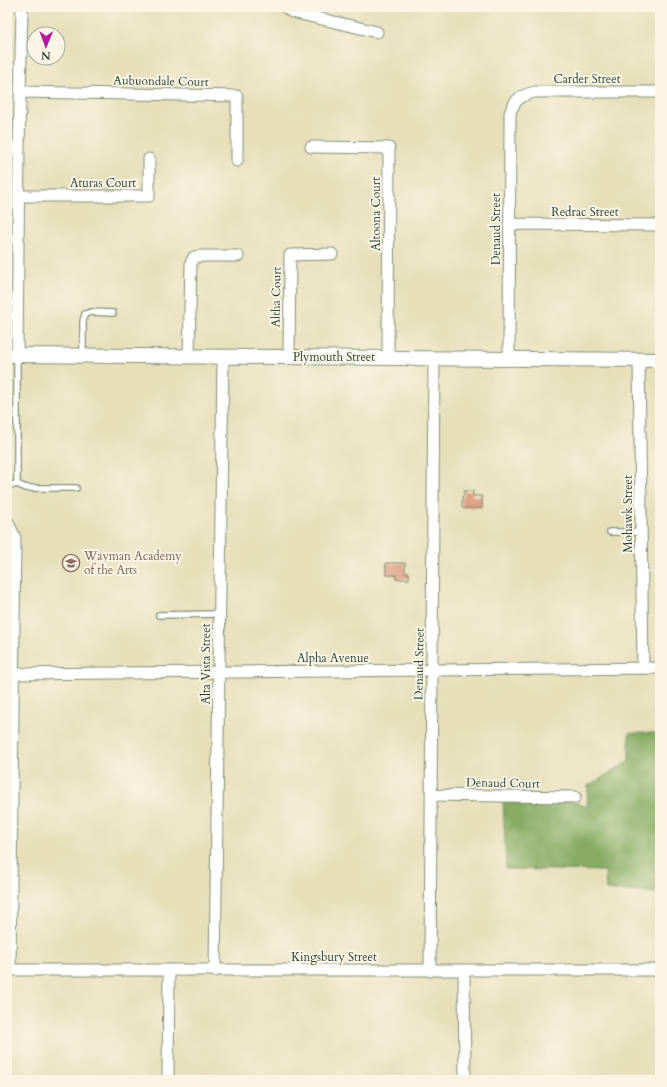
<svg xmlns="http://www.w3.org/2000/svg" width="667" height="1087" font-family="Cardo,serif">
  <style>
    .forest { fill: #85ac62; stroke: #52744b }
    .building { fill: #da977a }
    .lines { fill: none; stroke-linecap: round; stroke-linejoin: round }
    .service-casing { stroke: #828e77; stroke-width: 8 }
    .minor-casing { stroke: #828e77; stroke-width: 13 }
    .tertiary-casing { stroke: #828e77; stroke-width: 16 }
    .service { stroke: #fff; stroke-width: 5.5 }
    .minor { stroke: #fff; stroke-width: 11 }
    .tertiary { stroke: #fff; stroke-width: 14 }
    .labels { text-anchor: middle; stroke-width: 4; stroke-linejoin: round; paint-order: stroke }
    .street-label { font-size: 12px; fill: #1f3d34; stroke: #fcf5e5 }
    .education-label { font-size: 12px; fill: #785e54; stroke: #fcf5e5; text-anchor: start }
  </style>
  <rect width="100%" height="100%" fill="#fcf5e5"/>
  <filter id="ink" filterUnits="userSpaceOnUse"><feTurbulence type="fractalNoise" baseFrequency=".025" numOctaves="2"/><feDisplacementMap in="SourceGraphic" scale="8" xChannelSelector="R" yChannelSelector="G"/><feConvolveMatrix kernelMatrix="1 2 1 2 8 2 1 2 1" color-interpolation-filters="sRGB"/></filter>
  <filter id="wash" filterUnits="userSpaceOnUse"><feTurbulence type="fractalNoise" baseFrequency=".012" numOctaves="4" result="noise"/><feDisplacementMap in="SourceGraphic" scale="16" xChannelSelector="R" yChannelSelector="G"/><feGaussianBlur stdDeviation="0.9" result="paint"/><feColorMatrix in="noise" values="0 0 0 0 0 0 0 0 0 0 0 0 0 0 0 0 0 1.4 0 .05"/><feComposite in="paint" operator="in"/></filter>
  <g filter="url(#wash)">
    <rect width="100%" height="100%" fill="#e6dfba"/>
    <path class="forest" d="M 629,733 L 660,733 L 660,893 L 606,890 L 605,871 L 506,869 L 503,799 L 575,802 L 587,807 L 588,786 L 629,761 Z"/>
    <g id="blocks">
      <path class="building" d="M 464,491 L 473,491 L 473,496 L 482,496 L 482,508 L 462,508 L 462,496 L 464,496 Z
        M 386,563 L 405,563 L 405,573 L 409,573 L 409,579 L 396,579 L 396,575 L 386,575 Z"/>
    </g>
  </g>
  <g filter="url(#ink)">
    <use href="#blocks" fill-opacity="0" stroke="#828e77" stroke-width="1"/>
    <g class="lines">
      <defs>
        <path id="service" d="M 7,316 L 17,316
          M 83,356 L 83,321 L 85,314 L 91,312 L 113,313
          M 17,484 L 26,488 L 76,488
          M 7,486 L 17,484 L 17,356
          M 610,532 L 641,532
          M 159,615 L 219,614"/>
        <path id="minor" d="M 285,7 L 292,12 L 377,32
          M 20,92 L 237,96 L 237,161
          M 311,147 L 389,148 L 388,357
          M 7,149 L 19,149
          M 19,196 L 149,196 L 149,159
          M 509,224 L 660,225
          M 17,356 L 19,149 L 22,7
          M 189,357 L 191,263 L 194,257 L 201,256 L 238,256
          M 289,357 L 290,255 L 332,254
          M 509,358 L 510,113 C 515,99 521,95 535,92 L 660,92
          M 639,360 L 643,668
          M 7,520 L 15,538 L 10,970
          M 7,674 L 660,668
          M 431,795 L 575,797
          M 7,970 L 660,970
          M 215,971 L 223,357
          M 430,971 L 434,358
          M 464,971 L 465,1080
          M 168,1080 L 169,970"/>
        <path id="tertiary" d="M 7,355 L 660,360"/>
      </defs>
      <use href="#service" class="service-casing"/>
      <use href="#minor" class="minor-casing"/>
      <use href="#tertiary" class="tertiary-casing"/>
      <use href="#service" class="service"/>
      <use href="#minor" class="minor"/>
      <use href="#tertiary" class="tertiary"/>
    </g>
  </g>
  <defs>
    <symbol id="school-ring" viewBox="-11 -11 22 22"><circle r="9.5" fill="#fcf5e5" stroke="#8d6e63" stroke-width="1.5"/><path d="M0-5L7-2L0 1L-7-2ZM-4 1L0 2.5L4 1V4Q0 6-4 4Z" fill="#8d6e63"/></symbol>
  </defs>
  <g fill-rule="evenodd">
    <use href="#school-ring" x="61" y="553" width="20" height="20"/>
  </g>
  <g class="labels">
    <g class="street-label">
      <text x="587" y="83">Carder Street</text>
      <text transform="translate(161 81) rotate(1)" y="4">Aubuondale Court</text>
      <text x="103" y="187">Aturas Court</text>
      <text x="585" y="216">Redrac Street</text>
      <text transform="translate(376 214) rotate(-90)" y="4">Altoona Court</text>
      <text transform="translate(496 229) rotate(-90)" y="4">Denaud Street</text>
      <text transform="translate(276 297) rotate(-89)" y="4">Altha Court</text>
      <text x="334" y="361">Plymouth Street</text>
      <text transform="translate(628 514) rotate(-90)" y="4">Mohawk Street</text>
      <text x="333" y="662">Alpha Avenue</text>
      <text transform="translate(206 664) rotate(-90)" y="4">Alta Vista Street</text>
      <text transform="translate(419 664) rotate(-89)" y="4">Denaud Street</text>
      <text transform="translate(503 783) rotate(1)" y="4">Denaud Court</text>
      <text x="334" y="961">Kingsbury Street</text>
    </g>
    <g class="education-label">
      <text x="84" y="560">Wayman Academy<tspan x="84" dy="14">of the Arts</tspan></text>
    </g>
  </g>
  <rect width="667" height="1087" fill="none" stroke="#fcf5e5" stroke-width="24"/>
  <g transform="translate(46 46) rotate(181)"><circle r="19" fill="#fcf5e5" stroke="#a4ab9e"/>
  <path d="M0-3L7 15L0 10L-7 15Z" fill="#b5179e"/>
  <text y="-6" font-size="11" font-weight="bold" text-anchor="middle" fill="#1f3d34">N</text>
  </g>
</svg>
